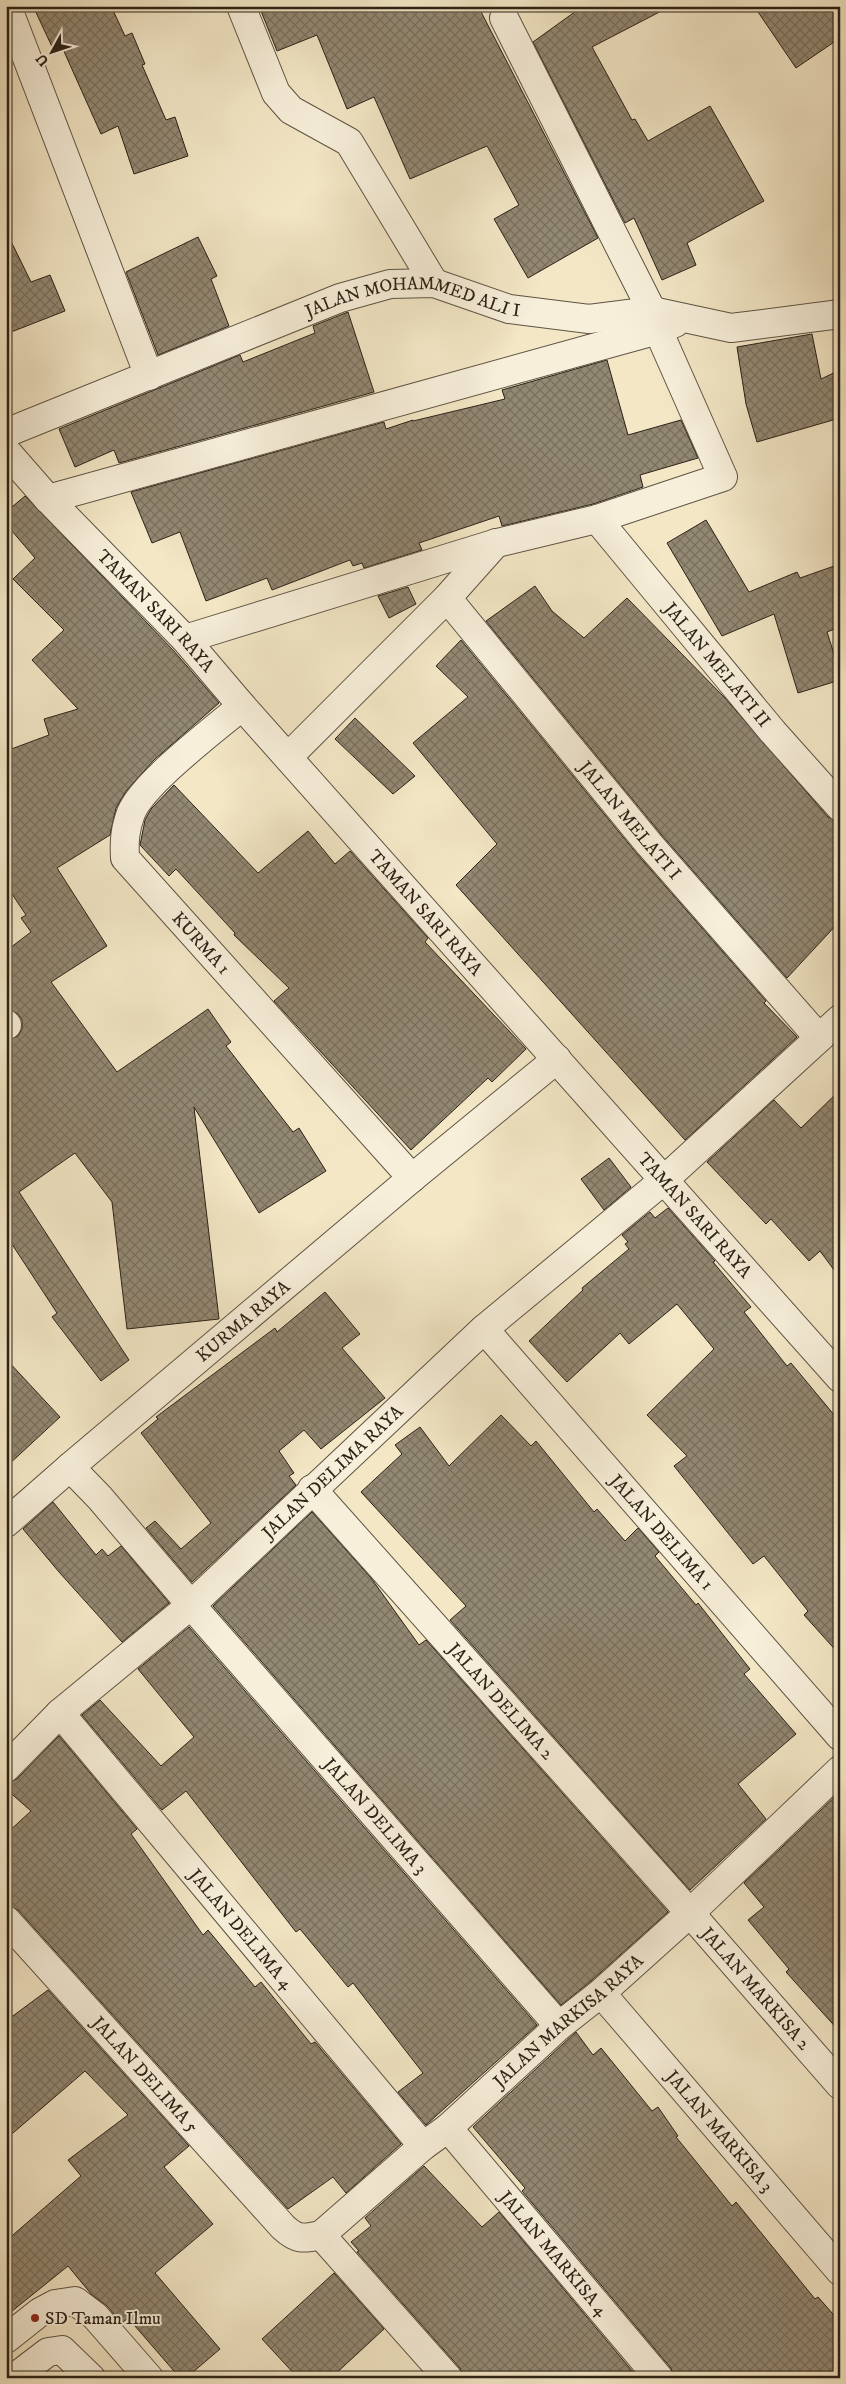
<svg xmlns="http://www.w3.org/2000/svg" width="846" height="2384" font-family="'IM FELL DW Pica',serif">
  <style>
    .building { fill: url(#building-cross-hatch); stroke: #2c2217 }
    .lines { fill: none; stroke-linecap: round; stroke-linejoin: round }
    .minor-casing { stroke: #5e5343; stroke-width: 30 }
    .minor { stroke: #f7efda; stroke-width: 28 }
    .poi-dot { fill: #8f2418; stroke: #f7efda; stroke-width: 2 }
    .labels { text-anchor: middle; stroke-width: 4; stroke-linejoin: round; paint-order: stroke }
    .street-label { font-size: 18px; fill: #2c2217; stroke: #f7efda }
    .poi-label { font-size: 18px; fill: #2c2217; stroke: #f7efda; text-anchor: start }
  </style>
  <defs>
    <pattern id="building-cross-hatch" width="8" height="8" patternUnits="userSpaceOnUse" patternTransform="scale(1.25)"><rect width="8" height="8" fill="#938872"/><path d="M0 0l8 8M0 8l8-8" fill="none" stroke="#786f5d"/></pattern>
  </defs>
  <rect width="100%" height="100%" fill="#f3e7c6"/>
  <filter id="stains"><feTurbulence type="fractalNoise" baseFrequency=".004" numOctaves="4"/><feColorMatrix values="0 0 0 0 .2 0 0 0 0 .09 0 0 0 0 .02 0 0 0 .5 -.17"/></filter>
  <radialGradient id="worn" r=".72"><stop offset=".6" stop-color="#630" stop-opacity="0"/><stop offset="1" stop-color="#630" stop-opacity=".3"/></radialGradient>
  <path class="building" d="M 33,6 L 111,6 L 125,36 L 132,33 L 145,64 L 142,65 L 166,120 L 175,117 L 188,156 L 134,174 L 118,126 L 101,134 L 62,47 L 54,51 Z
    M 259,6 L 478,6 L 598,238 L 528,278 L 494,219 L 519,205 L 487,146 L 410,179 L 374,97 L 347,109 L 317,35 L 277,51 Z
    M 583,6 L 671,6 L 592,47 L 632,120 L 635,119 L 648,141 L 710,106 L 764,201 L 687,243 L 696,265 L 662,280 L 634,218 L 625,223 L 533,42 Z
    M 754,6 L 840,6 L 840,38 L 796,68 Z
    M 6,231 L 31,282 L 50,275 L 65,311 L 6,334 Z
    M 198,237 L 217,276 L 211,279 L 229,326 L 158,355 L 126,272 Z
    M 348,312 L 374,392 L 119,463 L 114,450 L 75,467 L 59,429 L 240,355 L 243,362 L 315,333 L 313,326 Z
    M 812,334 L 821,379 L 840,370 L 840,418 L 757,442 L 746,404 L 737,347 Z
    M 607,360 L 628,435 L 681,420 L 698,458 L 640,475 L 643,487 L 593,504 L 502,526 L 499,516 L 419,543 L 422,550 L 364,568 L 362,563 L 353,566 L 350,560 L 272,590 L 267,578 L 206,601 L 180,532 L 152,543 L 131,492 L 384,422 L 386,429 L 413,420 L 413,421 L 505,399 L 502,390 Z
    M 25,496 L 173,650 L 219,703 L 154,760 L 126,791 L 116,808 L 110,835 L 57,868 L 107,946 L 51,982 L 117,1072 L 208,1009 L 231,1042 L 226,1046 L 293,1132 L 299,1128 L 326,1171 L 259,1213 L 194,1107 L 219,1319 L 127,1329 L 112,1202 L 75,1153 L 19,1192 L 129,1360 L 101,1381 L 52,1317 L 57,1313 L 6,1235 L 6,1040 L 18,1036 L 22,1029 L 22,1020 L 18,1014 L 6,1009 L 6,951 L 31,932 L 21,918 L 26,915 L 6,885 L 6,751 L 49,735 L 44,719 L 78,709 L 32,660 L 64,630 L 13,579 L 35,558 L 6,524 L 6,512 Z
    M 706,520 L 749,592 L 797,572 L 800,578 L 840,564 L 840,627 L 827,632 L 840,673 L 840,680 L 798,693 L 774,614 L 722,636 L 667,543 Z
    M 535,586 L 552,611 L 584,638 L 627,598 L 724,697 L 828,817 L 840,822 L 840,921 L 787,978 L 661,834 L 486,621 Z
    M 408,587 L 416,604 L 389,618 L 378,596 Z
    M 461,640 L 637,854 L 766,1001 L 764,1003 L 797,1037 L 685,1140 L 456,885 L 497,844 L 413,743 L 468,697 L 436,666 Z
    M 355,718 L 415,776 L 393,794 L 335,739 Z
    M 174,785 L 258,873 L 308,831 L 335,864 L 350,851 L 428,938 L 425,942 L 526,1049 L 492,1082 L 488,1078 L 411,1150 L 274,1001 L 289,988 L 234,935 L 235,933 L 176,869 L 169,876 L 140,845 L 145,820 L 151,809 Z
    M 840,1090 L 840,1278 L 820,1251 L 809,1261 L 771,1219 L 766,1224 L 707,1162 L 774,1100 L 801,1128 Z
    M 609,1158 L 631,1187 L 604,1210 L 581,1179 Z
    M 668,1208 L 715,1261 L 713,1262 L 751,1307 L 744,1312 L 787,1366 L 791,1363 L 840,1422 L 840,1655 L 804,1615 L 808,1611 L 764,1556 L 753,1564 L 674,1466 L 687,1456 L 647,1415 L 714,1349 L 677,1304 L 629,1344 L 620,1333 L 567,1382 L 529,1341 L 583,1290 L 582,1288 L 629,1249 L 625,1244 L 628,1242 L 622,1235 L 650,1212 L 655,1218 Z
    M 325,1292 L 360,1334 L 342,1348 L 385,1398 L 321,1449 L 304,1430 L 279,1451 L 294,1473 L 289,1476 L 296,1485 L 192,1582 L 146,1528 L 155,1521 L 181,1549 L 211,1523 L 141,1433 L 158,1419 L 156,1417 L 275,1328 L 277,1332 Z
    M 6,1359 L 60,1417 L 6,1467 Z
    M 501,1415 L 531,1446 L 536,1441 L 594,1512 L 597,1509 L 625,1541 L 638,1528 L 659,1552 L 655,1556 L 696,1605 L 698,1603 L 750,1669 L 744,1674 L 796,1734 L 738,1784 L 766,1819 L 690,1890 L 450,1620 L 466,1606 L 361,1492 L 402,1454 L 395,1445 L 420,1427 L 449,1466 Z
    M 53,1502 L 96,1555 L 102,1549 L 108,1556 L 121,1546 L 169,1603 L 122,1642 L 59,1572 L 23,1529 Z
    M 312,1512 L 371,1578 L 419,1645 L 426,1640 L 668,1912 L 591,1981 L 561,2005 L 213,1606 Z
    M 189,1627 L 537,2025 L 426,2125 L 398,2092 L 423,2073 L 353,1983 L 348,1987 L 300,1929 L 296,1932 L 186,1791 L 162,1810 L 82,1715 L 100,1700 L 161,1766 L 194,1737 L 138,1669 Z
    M 59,1736 L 137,1829 L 131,1834 L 203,1935 L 208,1930 L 255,1987 L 261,1982 L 311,2044 L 315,2042 L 401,2144 L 346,2193 L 333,2177 L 288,2209 L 18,1910 L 6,1905 L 6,1834 L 31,1811 L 6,1789 L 6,1783 L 17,1779 Z
    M 840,1792 L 840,2032 L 786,1972 L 789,1969 L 748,1920 L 764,1907 L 744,1883 Z
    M 48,1990 L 189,2146 L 164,2167 L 213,2224 L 155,2273 L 220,2349 L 186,2378 L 180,2378 L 128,2318 L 122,2323 L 107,2306 L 92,2295 L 68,2266 L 6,2316 L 6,2241 L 81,2176 L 68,2160 L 128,2115 L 85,2071 L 6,2139 L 6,2021 Z
    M 576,2032 L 593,2055 L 601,2048 L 652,2111 L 658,2107 L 678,2136 L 676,2137 L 732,2206 L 736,2202 L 815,2299 L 818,2297 L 840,2322 L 840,2378 L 674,2378 L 671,2368 L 522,2191 L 525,2188 L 473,2127 Z
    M 424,2166 L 482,2227 L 499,2212 L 638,2378 L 463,2378 L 460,2368 L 357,2252 L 359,2251 L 351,2242 L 371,2226 L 365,2218 Z
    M 334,2273 L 384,2329 L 331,2378 L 298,2378 L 262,2339 Z"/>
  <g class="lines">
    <defs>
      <g id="minor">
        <path d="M 7,6 L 149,376"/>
        <path d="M 241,6 L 276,93 L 291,110 L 349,142 L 434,283"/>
        <path d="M 504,18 L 652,311"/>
        <path id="s1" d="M 6,433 L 340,298 L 390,284 L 434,283 L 509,309 L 589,319 L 652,311 L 731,328 L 840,314"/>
        <path id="s2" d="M 6,451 L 48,499 L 185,639 L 242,706 L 840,1378"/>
        <path d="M 48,499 L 658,330 L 675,323"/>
        <path id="s3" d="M 597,519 L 773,732 L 840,807"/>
        <path id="s4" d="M 447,598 L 649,844 L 819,1038"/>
        <path d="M 185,639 L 497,543 L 597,519 L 723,477 L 658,330"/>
        <path id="s5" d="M 242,706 C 214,730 144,782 131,813 C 125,829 124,841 125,858 L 412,1178"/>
        <path d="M 288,757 L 447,598 L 496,543"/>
        <path d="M 6,1024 L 7,1025"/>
        <path id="s6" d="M 557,1059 L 412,1178 L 70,1467 L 100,1498 L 191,1605 L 559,2026"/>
        <path id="s7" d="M 484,1329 L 840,1736"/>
        <path id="s8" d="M 312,1489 L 690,1913 L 840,2085"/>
        <path d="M 6,1523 L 70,1467"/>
        <path id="s9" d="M 60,1713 L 423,2146"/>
        <path id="s10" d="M 6,1768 L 60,1713 L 191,1605 L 484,1329 L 664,1180 L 840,1019"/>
        <path id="s11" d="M 6,1920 L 283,2227 C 297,2240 303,2239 321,2235 L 423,2146 L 448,2128 L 559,2026 L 601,1993 L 690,1913 L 840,1770"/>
        <path id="s12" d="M 601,1993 L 840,2271"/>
        <path id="s13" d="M 448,2128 L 659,2378"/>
        <path d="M 321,2235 L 448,2378"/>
        <path d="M 6,2339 L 40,2312 L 55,2304 L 75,2301 L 95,2316 L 149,2378"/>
        <path d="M 14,2378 L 48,2352 L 62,2350 L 91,2378"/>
      </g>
    </defs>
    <use href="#minor" class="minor-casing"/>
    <use href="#minor" class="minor"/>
  </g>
  <circle class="poi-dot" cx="35" cy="2318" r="5"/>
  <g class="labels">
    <g class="street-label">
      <text dy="6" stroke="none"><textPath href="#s1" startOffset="435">JALAN MOHAMMED ALI I</textPath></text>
      <text dy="6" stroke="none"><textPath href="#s2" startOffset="219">TAMAN SARI RAYA</textPath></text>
      <text dy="6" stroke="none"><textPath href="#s3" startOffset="189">JALAN MELATI II</textPath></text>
      <text dy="6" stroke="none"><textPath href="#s4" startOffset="288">JALAN MELATI I</textPath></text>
      <text dy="6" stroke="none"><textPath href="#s2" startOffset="624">TAMAN SARI RAYA</textPath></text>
      <text dy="6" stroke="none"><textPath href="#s5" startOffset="315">KURMA 1</textPath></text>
      <text dy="6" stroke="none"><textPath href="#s2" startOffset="1029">TAMAN SARI RAYA</textPath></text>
      <text transform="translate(243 1321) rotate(-40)" y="6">KURMA RAYA</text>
      <text dy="6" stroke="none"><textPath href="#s10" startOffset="441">JALAN DELIMA RAYA</textPath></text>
      <text dy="6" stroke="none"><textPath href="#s7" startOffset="270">JALAN DELIMA 1</textPath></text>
      <text dy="6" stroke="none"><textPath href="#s8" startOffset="284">JALAN DELIMA 2</textPath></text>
      <text dy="6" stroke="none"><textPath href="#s6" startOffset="1099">JALAN DELIMA 3</textPath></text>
      <text dy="6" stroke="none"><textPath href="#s9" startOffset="282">JALAN DELIMA 4</textPath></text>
      <text dy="6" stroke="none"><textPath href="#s8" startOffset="668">JALAN MARKISA 2</textPath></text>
      <text dy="6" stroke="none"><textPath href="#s11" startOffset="782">JALAN MARKISA RAYA</textPath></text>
      <text dy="6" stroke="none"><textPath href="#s11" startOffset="208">JALAN DELIMA 5</textPath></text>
      <text dy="6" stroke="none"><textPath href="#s12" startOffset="182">JALAN MARKISA 3</textPath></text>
      <text dy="6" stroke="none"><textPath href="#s13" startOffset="164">JALAN MARKISA 4</textPath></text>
    </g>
    <g class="poi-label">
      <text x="45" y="2324">SD Taman Ilmu</text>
    </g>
  </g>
  <rect width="846" height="2384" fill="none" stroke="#f3e7c6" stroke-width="25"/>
  <rect x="8" y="8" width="831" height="2369" fill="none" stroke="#2c2217" stroke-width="2.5"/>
  <rect x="12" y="12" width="821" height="2359" fill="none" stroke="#2c2217"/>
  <g transform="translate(52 52) rotate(230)" stroke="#f7efda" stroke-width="4" paint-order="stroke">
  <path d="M0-4L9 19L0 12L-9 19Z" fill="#2c2217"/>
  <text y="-8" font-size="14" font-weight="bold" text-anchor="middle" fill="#2c2217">U</text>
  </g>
  <rect width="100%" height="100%" filter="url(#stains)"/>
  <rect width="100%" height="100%" fill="url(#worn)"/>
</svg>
